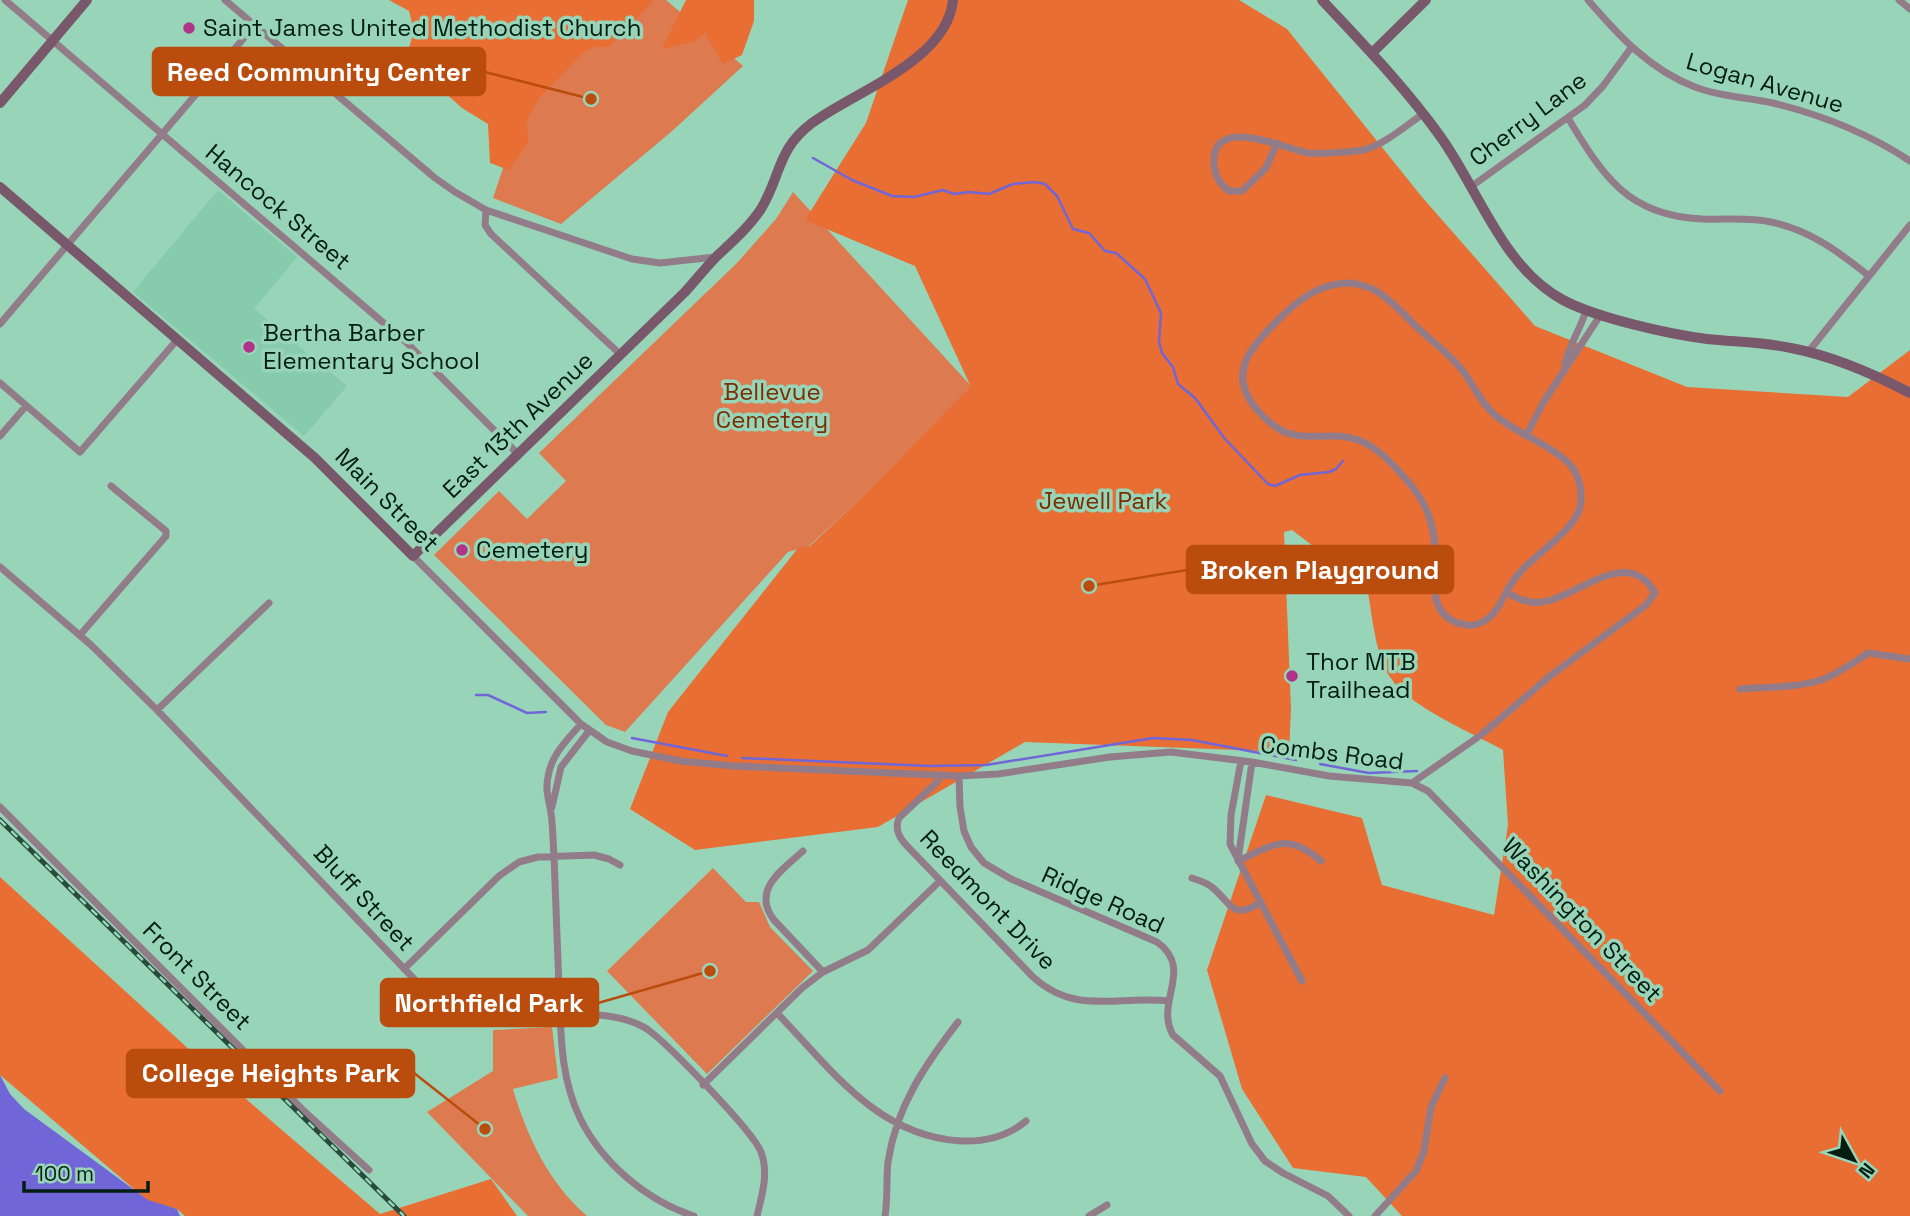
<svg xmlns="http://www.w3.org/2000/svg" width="1910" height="1216" font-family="'Space Grotesk',sans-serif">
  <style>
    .built { fill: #86cbac }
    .green { fill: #dd7a4f }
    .forest { fill: #e86e33 }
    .water { fill: #7066d7 }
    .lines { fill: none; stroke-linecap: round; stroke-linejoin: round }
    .stream { stroke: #7066d7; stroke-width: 2.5 }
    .street { stroke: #937c89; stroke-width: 7 }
    .secondary { stroke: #79586b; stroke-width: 10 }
    .rail-casing { stroke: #294b3c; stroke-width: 5 }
    .rail { stroke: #98d5b8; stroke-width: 2.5; stroke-dasharray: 8; stroke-linecap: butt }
    .poi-dot { fill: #af3487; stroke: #98d5b8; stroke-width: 2.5 }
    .labels { text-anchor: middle; stroke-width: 7; stroke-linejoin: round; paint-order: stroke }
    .poi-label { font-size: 24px; fill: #041d13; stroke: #98d5b8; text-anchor: start }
    .street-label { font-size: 24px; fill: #041d13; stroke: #98d5b8 }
    .park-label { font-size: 24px; fill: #7a2d00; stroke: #98d5b8 }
    .leader { fill: none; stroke: #ba4d0d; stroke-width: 2.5 }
    .callout-dot { fill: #ba4d0d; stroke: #98d5b8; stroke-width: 2.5 }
    .callout { fill: #ba4d0d; stroke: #ba4d0d; stroke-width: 2.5 }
    .callout-label { font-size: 26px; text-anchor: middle; font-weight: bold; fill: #fff }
  </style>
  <rect width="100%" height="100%" fill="#98d5b8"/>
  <path class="built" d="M 218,190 L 297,257 L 254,309 L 347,386 L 304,436 L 133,292 Z"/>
  <path class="green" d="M 459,0 L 666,0 L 743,66 L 671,132 L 561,224 L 493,198 L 515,132 Z
    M 793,192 L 972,387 L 859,500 L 809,546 L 788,552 L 625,732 L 606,725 L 434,555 L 499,491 L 527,519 L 566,481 L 539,453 L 737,263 L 776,219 Z
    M 713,868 L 746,902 L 759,902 L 770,927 L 813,971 L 707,1074 L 607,971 Z
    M 552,1027 L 558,1078 L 513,1089 C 527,1137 549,1183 587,1216 L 528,1216 L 427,1112 L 493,1071 L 493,1030 Z"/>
  <path class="forest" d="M 389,0 L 654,0 L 610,46 L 596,47 L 585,51 L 539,98 L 527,119 L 528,142 L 509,170 L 490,163 L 488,124 L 462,108 L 406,58 L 414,31 L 409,11 Z
    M 686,0 L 754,0 L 754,21 L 742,55 L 723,64 L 705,33 L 695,41 L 661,50 Z
    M 908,0 L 1239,0 L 1287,29 L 1422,197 L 1535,326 L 1687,387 L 1848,397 L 1910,350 L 1910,1216 L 1402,1216 L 1366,1177 L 1293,1168 L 1242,1089 L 1207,970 L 1266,795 L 1362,818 L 1382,885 L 1494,915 L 1508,825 L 1503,750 C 1471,732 1409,707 1390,677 C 1375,655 1372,613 1367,587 L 1292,530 L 1284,532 L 1291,709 L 1289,752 L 1025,742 L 878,827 L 695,850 L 630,809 L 668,712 L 798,548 L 810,546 L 859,500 L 971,387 L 915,266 L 805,220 L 866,123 Z
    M 0,877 L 204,1063 L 380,1214 L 491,1179 L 517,1216 L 185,1216 L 177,1209 L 148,1201 L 0,1075 Z"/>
  <path class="water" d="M 0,1075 L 10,1094 L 24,1109 L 148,1200 L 177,1209 L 180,1216 L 0,1216 Z"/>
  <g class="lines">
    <path class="stream" d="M 813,158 L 852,180 L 892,196 L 914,197 L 943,190 L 954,194 L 969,192 L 989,194 L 1013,184 L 1035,182 L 1045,184 L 1057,196 L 1073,229 L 1089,233 L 1105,251 L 1116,253 L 1145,279 L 1161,313 L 1159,342 L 1162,353 L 1173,367 L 1178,384 L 1195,398 L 1225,439 L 1268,484 L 1275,486 L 1300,475 L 1329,472 L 1336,469 L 1343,461
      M 476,695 L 488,695 L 527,713 L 546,712
      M 632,738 L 727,756
      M 742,758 L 930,766 L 986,765 L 1153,738 L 1192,740 L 1296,760
      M 1320,764 L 1369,773 L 1417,771"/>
    <path class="street" d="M 5,0 L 406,342 L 518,454
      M 225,0 L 435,178 L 455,192 L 486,210 L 632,259 L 660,263 L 715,257
      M 1588,0 C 1618,35 1650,70 1695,87 C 1720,97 1747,97 1773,103 C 1822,115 1868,133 1910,161
      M 1899,0 L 1910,9
      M 1568,118 C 1603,176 1628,216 1702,219 C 1725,220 1748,217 1771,222 C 1810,230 1839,252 1869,276
      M 1277,143 L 1266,168 L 1242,191 L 1229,191 C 1219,183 1215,176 1214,164 C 1211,113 1285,149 1308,153 C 1319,154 1352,152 1363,150 C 1384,145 1405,126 1423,114
      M 1472,186 L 1585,105 L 1603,86 L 1631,48
      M 486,210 L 485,225 L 491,234 L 621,355
      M 1351,283 C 1360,285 1368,286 1376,291 C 1393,301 1406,317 1420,330 C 1434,343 1450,354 1462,370 C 1474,385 1481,404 1496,416 C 1517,434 1561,449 1574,470 C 1583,485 1584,507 1574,520 C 1556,545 1527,559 1511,584 C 1503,596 1499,611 1487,619 C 1482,623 1474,626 1467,625 C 1420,619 1438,567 1434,537 C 1431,517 1423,499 1410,484 C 1396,468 1379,447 1358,440 C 1338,432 1316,439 1295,435 C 1281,433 1270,424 1260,413 C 1223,374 1252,346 1282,316 C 1303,296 1322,283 1351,283 Z
      M 0,324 L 255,25
      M 1809,351 L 1910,225
      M 1565,364 C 1569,344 1581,329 1586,310
      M 0,383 L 80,452 L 177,340
      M 0,436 L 26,406
      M 1526,436 L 1543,403 L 1601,314
      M 413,556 L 581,724 L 607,742 L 632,751 L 680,761 L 734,766 L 959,776 L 998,774 L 1110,757 L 1171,752 L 1252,762 L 1329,776 L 1412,783 L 1481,735 L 1550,676 L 1646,605 L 1655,593 C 1628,544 1576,598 1542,602 C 1529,604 1518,599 1506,592
      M 0,567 L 91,645 L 157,710 L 437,1003 C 478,1028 548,1016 596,1015 C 614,1016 631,1019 647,1029 C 667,1043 753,1131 761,1152 C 769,1173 762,1195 757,1216
      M 80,635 L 166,536 L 166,531 L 111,486
      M 1740,689 C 1766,687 1796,688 1821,680 C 1838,674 1853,663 1868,653 L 1910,659
      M 157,710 L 269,603
      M 581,724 C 567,740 551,755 548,777 C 545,790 549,800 551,813 C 553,827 553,842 554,856 C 556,900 557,944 559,988 C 561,1033 560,1077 580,1118 C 602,1163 647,1201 694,1216
      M 1241,761 L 1231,815 L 1230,844 L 1302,981
      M 941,775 L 937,782 L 899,818 C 894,830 900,839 909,848 L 1033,977 C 1076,1016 1117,995 1169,1001
      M 959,776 L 960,807 L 964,831 L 971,847 L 984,863 L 1011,879 L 1157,942 C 1195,969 1154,1002 1173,1035 L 1220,1076 L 1252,1144 L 1265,1161 L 1283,1173 L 1328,1196 L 1349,1216
      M 1412,783 L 1428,791 L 1720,1091
      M 0,807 L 303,1110 L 369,1170
      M 552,807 L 561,767 L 589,731
      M 803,851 C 782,870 751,890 774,920 L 823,972
      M 1238,860 L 1252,762
      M 1238,861 C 1275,844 1287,832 1321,861
      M 1192,878 C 1200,881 1206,882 1213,888 C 1232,904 1232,920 1260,903
      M 404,969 L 499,876 L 519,862 L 538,857 L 594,855 L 609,859 L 620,865
      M 777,1013 C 831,1069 877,1136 961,1141 C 986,1142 1007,1137 1026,1121
      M 703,1085 L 802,988 L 823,972 L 868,950 L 940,881
      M 885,1216 C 888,1198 886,1180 888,1162 C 896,1107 925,1065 958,1022
      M 1089,1216 L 1107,1205
      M 1375,1216 L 1416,1171 L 1424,1151 L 1431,1107 L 1445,1078"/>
    <path class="secondary" d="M 1322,0 C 1363,44 1405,87 1440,136 C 1479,190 1502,267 1563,300 C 1597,318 1668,334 1707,339 C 1735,342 1763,342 1791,348 C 1833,356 1872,373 1910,393
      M 1372,53 L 1426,0
      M 0,103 L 87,0
      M 0,187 L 315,458 L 413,556 L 685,292 C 696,280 706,267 717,256 C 733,241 749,227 761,209 C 781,176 777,149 812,123 C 855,91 947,61 953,0"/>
    <defs>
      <path id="rail" d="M 0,820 L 404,1216"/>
    </defs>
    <use href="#rail" class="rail-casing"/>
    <use href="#rail" class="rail"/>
  </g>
  <g class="poi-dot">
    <circle cx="189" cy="28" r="7"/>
    <circle cx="249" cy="347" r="7"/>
    <circle cx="462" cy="550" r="7"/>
    <circle cx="1292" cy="676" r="7"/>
  </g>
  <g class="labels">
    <g class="poi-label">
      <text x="203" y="36">Saint James United Methodist Church</text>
      <text x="263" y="341">Bertha Barber<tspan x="263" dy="28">Elementary School</tspan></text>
      <text x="476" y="558">Cemetery</text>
      <text x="1306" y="670">Thor MTB<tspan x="1306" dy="28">Trailhead</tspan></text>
    </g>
    <g class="street-label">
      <text transform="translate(1765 83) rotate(16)" y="8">Logan Avenue</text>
      <text transform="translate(1528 119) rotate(-37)" y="8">Cherry Lane</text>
      <text transform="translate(278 207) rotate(40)" y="8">Hancock Street</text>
      <text transform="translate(518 425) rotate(-44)" y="8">East 13th Avenue</text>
      <text transform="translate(387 500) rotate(45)" y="8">Main Street</text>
      <text transform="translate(1332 753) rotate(7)" y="8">Combs Road</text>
      <text transform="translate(364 898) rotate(47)" y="8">Bluff Street</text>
      <text transform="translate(988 900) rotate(46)" y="8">Reedmont Drive</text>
      <text transform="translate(1103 900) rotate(24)" y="8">Ridge Road</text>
      <text transform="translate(1582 920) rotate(46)" y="8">Washington Street</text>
      <text transform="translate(197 976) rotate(45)" y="8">Front Street</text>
    </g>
    <g class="park-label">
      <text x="772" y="400">Bellevue<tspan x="772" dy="28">Cemetery</tspan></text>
      <text x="1103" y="509">Jewell Park</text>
    </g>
  </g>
  <path class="leader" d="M591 99L485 72M1089 586L1187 570M710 971L598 1003M485 1129L414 1073"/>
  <g class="callout-dot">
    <circle cx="591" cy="99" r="7"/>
    <circle cx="1089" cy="586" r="7"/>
    <circle cx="710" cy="971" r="7"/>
    <circle cx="485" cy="1129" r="7"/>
  </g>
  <g class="callout">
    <rect x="153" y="48" width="332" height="47" rx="7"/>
    <rect x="1187" y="546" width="266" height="47" rx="7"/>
    <rect x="381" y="979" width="217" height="47" rx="7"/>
    <rect x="127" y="1050" width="287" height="47" rx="7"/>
  </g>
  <g class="callout-label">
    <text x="319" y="81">Reed Community Center</text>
    <text x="1320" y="579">Broken Playground</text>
    <text x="489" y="1012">Northfield Park</text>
    <text x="271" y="1082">College Heights Park</text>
  </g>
  <g transform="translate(1854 1160) rotate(130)" stroke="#98d5b8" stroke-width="5" paint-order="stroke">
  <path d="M0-5L12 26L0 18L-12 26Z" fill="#041d13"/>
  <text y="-10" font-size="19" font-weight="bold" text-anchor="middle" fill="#041d13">N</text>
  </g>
  <path d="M24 1181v10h124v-10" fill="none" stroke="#041d13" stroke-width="3.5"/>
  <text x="35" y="1181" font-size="21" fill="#041d13" stroke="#98d5b8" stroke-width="5" paint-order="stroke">100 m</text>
</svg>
